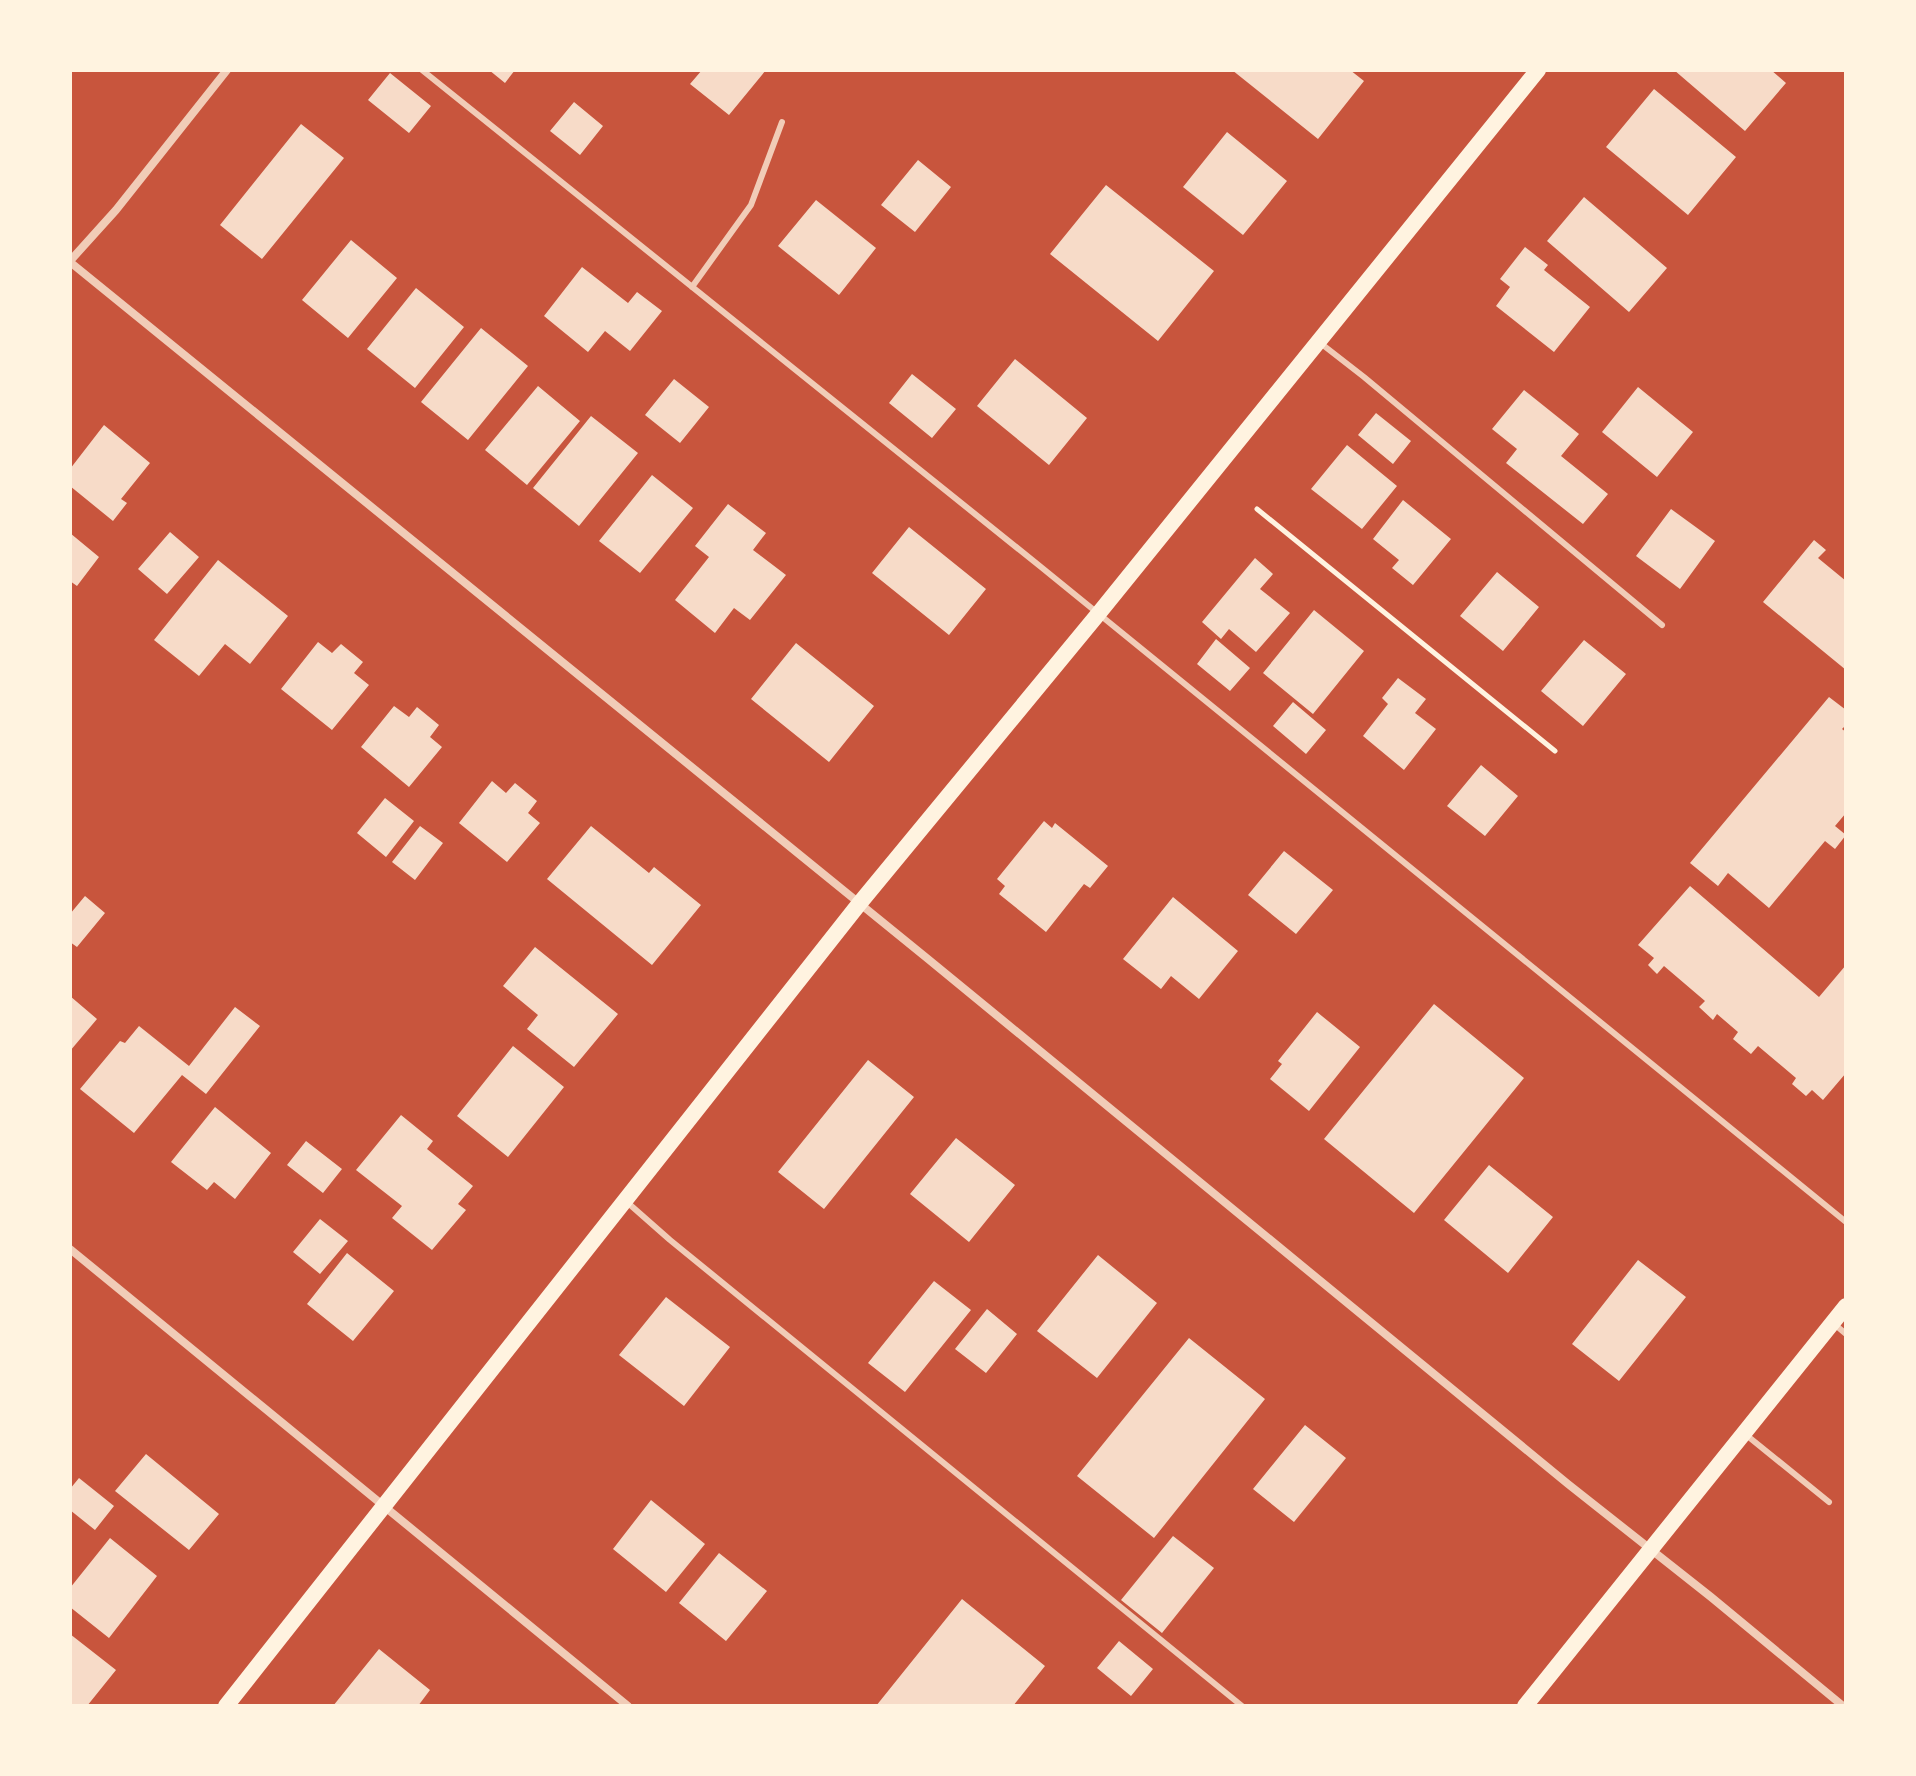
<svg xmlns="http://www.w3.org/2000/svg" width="1916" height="1776" font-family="'Work Sans',sans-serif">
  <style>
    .building { fill: #f7dbc8 }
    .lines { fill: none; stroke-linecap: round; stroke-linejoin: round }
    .path { stroke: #fff3e0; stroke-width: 5 }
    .service { stroke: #f1ccb7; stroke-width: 6 }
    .minor { stroke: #f1ccb7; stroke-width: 8 }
    .secondary { stroke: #fff3e0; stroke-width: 16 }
  </style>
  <rect width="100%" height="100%" fill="#c8553d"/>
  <path class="building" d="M 489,70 L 515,70 L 505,83 Z
    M 702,70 L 766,70 L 729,115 L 690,84 Z
    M 1232,70 L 1350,70 L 1364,81 L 1318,139 Z
    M 1674,70 L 1771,70 L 1786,83 L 1745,131 Z
    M 390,73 L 431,106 L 409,133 L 368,100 Z
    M 1654,89 L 1736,157 L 1688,215 L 1606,147 Z
    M 574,102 L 603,126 L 580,155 L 550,131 Z
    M 301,124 L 344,158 L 262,259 L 220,225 Z
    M 1227,132 L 1287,181 L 1243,235 L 1183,187 Z
    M 918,160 L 951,187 L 915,232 L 881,205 Z
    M 1106,185 L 1214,271 L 1158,341 L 1050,254 Z
    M 1584,197 L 1667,268 L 1629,312 L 1547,241 Z
    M 816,200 L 876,248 L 839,295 L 778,246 Z
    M 351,240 L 397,278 L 348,338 L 302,300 Z
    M 1525,247 L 1548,265 L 1544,270 L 1590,307 L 1554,352 L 1496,306 L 1510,287 L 1500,279 Z
    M 582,267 L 628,303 L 637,292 L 662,311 L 630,351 L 605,331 L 588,352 L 544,316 Z
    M 416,288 L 464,327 L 415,388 L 367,349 Z
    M 481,328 L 528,366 L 468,440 L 421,402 Z
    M 1015,359 L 1087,418 L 1049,465 L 977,406 Z
    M 912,374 L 956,409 L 932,438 L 889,403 Z
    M 674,379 L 709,407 L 680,443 L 645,415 Z
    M 538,386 L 580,421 L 527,485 L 485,450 Z
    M 1638,387 L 1693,432 L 1657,477 L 1602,432 Z
    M 1524,390 L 1579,434 L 1561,456 L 1608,494 L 1583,524 L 1506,463 L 1517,449 L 1492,429 Z
    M 1376,413 L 1411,441 L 1393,464 L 1358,435 Z
    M 591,416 L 638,453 L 579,526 L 533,488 Z
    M 104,425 L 150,463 L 121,499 L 127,503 L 113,521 L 70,486 L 70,469 Z
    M 1347,445 L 1397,486 L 1362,529 L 1311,489 Z
    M 652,475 L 693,508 L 640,573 L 599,541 Z
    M 1403,500 L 1451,539 L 1413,585 L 1392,568 L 1399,560 L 1373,539 Z
    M 728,504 L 766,533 L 753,550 L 786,575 L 750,620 L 734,608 L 715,633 L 675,600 L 709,557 L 695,546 Z
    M 1671,509 L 1715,541 L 1680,589 L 1636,556 Z
    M 909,527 L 986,589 L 949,635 L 872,573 Z
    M 170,532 L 199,557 L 167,594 L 138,569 Z
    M 70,533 L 99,557 L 77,586 L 70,581 Z
    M 1814,540 L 1826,550 L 1818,558 L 1846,581 L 1846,670 L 1763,602 Z
    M 1255,558 L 1273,574 L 1260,589 L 1290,613 L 1256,652 L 1229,629 L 1221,639 L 1202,622 Z
    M 218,560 L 288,616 L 250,664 L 225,644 L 199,676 L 154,640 Z
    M 1497,572 L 1539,607 L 1503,651 L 1460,616 Z
    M 1314,610 L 1364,651 L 1313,714 L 1263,673 Z
    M 1216,639 L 1250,668 L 1230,691 L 1197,664 Z
    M 1584,640 L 1626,674 L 1583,726 L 1541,691 Z
    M 318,642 L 332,653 L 341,644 L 363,662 L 354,673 L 369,685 L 332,730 L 281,689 Z
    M 796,643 L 874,706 L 829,762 L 751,699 Z
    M 1398,678 L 1426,699 L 1415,713 L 1436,729 L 1404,770 L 1363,736 L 1388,704 L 1382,698 Z
    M 1829,697 L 1846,710 L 1846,725 L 1842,729 L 1846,732 L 1846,813 L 1835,826 L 1846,835 L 1835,849 L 1825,841 L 1769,908 L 1728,873 L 1718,886 L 1690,863 Z
    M 1293,702 L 1326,730 L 1306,754 L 1273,726 Z
    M 394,706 L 409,717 L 417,707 L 439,725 L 430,737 L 442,747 L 409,787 L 361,747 Z
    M 1481,765 L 1518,796 L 1485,836 L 1447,806 Z
    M 492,781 L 506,793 L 515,783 L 537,801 L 528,813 L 540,823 L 507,862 L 459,823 Z
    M 385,798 L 414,821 L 386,857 L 357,833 Z
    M 1044,821 L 1052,828 L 1055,823 L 1108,866 L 1090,888 L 1084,884 L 1046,932 L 999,894 L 1005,886 L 997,879 Z
    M 420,826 L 443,843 L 415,880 L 392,862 Z
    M 591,826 L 649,873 L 654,867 L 701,905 L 652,965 L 547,879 Z
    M 1284,851 L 1333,890 L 1296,934 L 1248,895 Z
    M 1690,886 L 1819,997 L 1846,965 L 1846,1073 L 1823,1100 L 1812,1090 L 1806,1096 L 1792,1084 L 1796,1078 L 1758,1046 L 1751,1054 L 1733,1039 L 1738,1032 L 1717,1014 L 1713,1020 L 1699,1007 L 1705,1001 L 1664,966 L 1657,974 L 1648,965 L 1654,958 L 1638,945 Z
    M 85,896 L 105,913 L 77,947 L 70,942 L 70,914 Z
    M 1173,897 L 1238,951 L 1199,999 L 1171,976 L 1161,989 L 1123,959 Z
    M 535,947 L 618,1014 L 574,1067 L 527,1029 L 538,1015 L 503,986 Z
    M 70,996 L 97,1019 L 70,1051 Z
    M 1434,1004 L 1524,1078 L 1414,1213 L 1324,1139 Z
    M 235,1007 L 260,1026 L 206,1094 L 182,1075 L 134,1133 L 80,1089 L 120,1041 L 125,1043 L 139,1026 L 189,1066 Z
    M 1317,1012 L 1360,1047 L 1309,1111 L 1270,1079 L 1282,1064 L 1278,1061 Z
    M 513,1046 L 564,1087 L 508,1157 L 457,1116 Z
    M 868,1060 L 914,1097 L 824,1209 L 778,1172 Z
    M 215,1107 L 271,1153 L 235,1199 L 214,1182 L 207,1190 L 171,1162 Z
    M 401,1115 L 433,1141 L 427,1149 L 473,1186 L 458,1204 L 466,1210 L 432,1250 L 392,1218 L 402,1206 L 356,1170 Z
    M 956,1138 L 1015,1185 L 969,1242 L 910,1194 Z
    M 306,1141 L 342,1169 L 323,1193 L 287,1165 Z
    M 1489,1165 L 1553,1217 L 1508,1273 L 1444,1220 Z
    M 320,1219 L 348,1241 L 320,1274 L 293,1252 Z
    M 347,1253 L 394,1291 L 353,1341 L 307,1304 Z
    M 1098,1255 L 1157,1303 L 1097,1378 L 1037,1331 Z
    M 1638,1260 L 1686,1297 L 1619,1381 L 1572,1344 Z
    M 934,1281 L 971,1310 L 905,1392 L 868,1363 Z
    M 666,1297 L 730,1347 L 684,1406 L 619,1355 Z
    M 987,1309 L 1017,1334 L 986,1373 L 955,1349 Z
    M 1189,1338 L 1265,1399 L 1154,1538 L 1077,1476 Z
    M 1305,1425 L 1346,1458 L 1294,1522 L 1253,1489 Z
    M 146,1454 L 219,1514 L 189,1550 L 115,1491 Z
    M 79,1478 L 114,1506 L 95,1530 L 70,1510 L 70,1489 Z
    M 651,1500 L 705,1544 L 666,1592 L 613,1549 Z
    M 1173,1536 L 1214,1568 L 1162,1633 L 1121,1600 Z
    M 110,1538 L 157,1576 L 109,1638 L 70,1607 L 70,1588 Z
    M 719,1553 L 767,1591 L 726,1641 L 679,1603 Z
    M 962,1599 L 1045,1666 L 1013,1706 L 876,1706 Z
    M 70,1634 L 116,1670 L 87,1706 L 74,1706 L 70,1703 Z
    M 1119,1641 L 1153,1669 L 1131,1696 L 1097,1668 Z
    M 379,1649 L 430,1690 L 418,1706 L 333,1706 Z"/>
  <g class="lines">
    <path class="path" d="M 1257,509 L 1555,751"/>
    <path class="service" d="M 422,70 L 1041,567 L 1846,1222
      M 692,287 L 751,205 L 782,122
      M 1319,342 L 1364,377 L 1662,625
      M 628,1203 L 670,1240 L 1242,1706
      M 1833,1323 L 1846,1334
      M 1745,1434 L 1829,1502"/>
    <path class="minor" d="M 70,261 L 116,210 L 227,70
      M 70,262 L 928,959 L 1568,1484 L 1711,1597 L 1843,1706
      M 70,1249 L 628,1706"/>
    <path class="secondary" d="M 226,1706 L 859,904 L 1099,613 L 1538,70
      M 1525,1706 L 1846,1306"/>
  </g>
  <rect width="1916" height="1776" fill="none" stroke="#fff3e0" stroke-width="144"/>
</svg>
